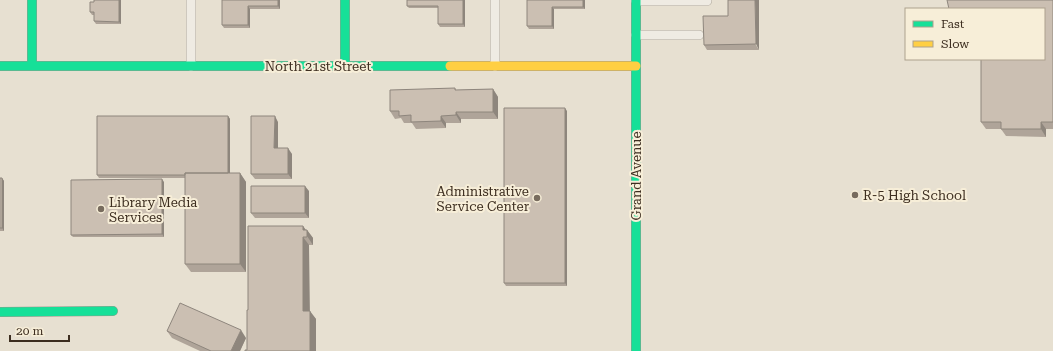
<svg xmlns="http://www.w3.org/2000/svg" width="1053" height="351" font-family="'Roboto Serif',serif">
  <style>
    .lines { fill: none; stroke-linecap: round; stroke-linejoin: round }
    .lane-casing { stroke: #ada599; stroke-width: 10 }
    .fast-casing { stroke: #9c958a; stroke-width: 10 }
    .slow-casing { stroke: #9c958a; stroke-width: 10 }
    .lane { stroke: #efebe3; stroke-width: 9 }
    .fast { stroke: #16e098; stroke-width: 9 }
    .slow { stroke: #ffcf43; stroke-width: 9 }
    .wall { fill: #afa499 }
    .shaded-wall { fill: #8e867d }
    .building { fill: #cbbfb2; stroke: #8e867d }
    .poi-dot { fill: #786c5e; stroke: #f7eed8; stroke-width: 1.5 }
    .labels { text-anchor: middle; stroke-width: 4; stroke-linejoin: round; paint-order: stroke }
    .street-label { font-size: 13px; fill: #3d2e20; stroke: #f7eed8 }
    .poi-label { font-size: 13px; fill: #3d2e20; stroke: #f7eed8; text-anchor: start }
  </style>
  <rect width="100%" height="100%" fill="#e7e0d1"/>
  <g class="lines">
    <defs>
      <path id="lane" d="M 191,0 L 191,66
        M 636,1 L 707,1
        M 636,35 L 699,35
        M 495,66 L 495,0"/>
      <path id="fast" d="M 32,0 L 32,66
        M 345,0 L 345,66
        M 636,0 L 636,351
        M 0,66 L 450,66
        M 0,312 L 113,311"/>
      <path id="slow" d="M 450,66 L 636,66"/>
    </defs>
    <use href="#lane" class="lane-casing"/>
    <use href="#fast" class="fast-casing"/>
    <use href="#slow" class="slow-casing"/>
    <use href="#lane" class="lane"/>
    <use href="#fast" class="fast"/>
    <use href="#slow" class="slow"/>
  </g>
  <path class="wall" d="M 121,0 L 121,24 L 96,24 L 94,21 L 94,15 L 92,15 L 90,12 L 94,2 Z
    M 222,0 L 280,0 L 280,9 L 250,9 L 250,28 L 224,28 L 222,25 Z
    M 465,0 L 465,27 L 440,27 L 438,24 L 438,8 L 409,8 L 407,6 Z
    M 527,0 L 585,0 L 585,9 L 554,9 L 554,29 L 529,29 L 527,26 Z
    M 728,0 L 759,50 L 707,50 L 704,45 L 728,16 Z
    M 1053,0 L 1053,129 L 1046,129 L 1046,137 L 1006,136 L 1001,129 L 986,129 L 981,122 L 1044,59 Z
    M 455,88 L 456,90 L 493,89 L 498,97 L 498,119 L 461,119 L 461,123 L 446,123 L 446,128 L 416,129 L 412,123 L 404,123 L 401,118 L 395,119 L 390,111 Z
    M 567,111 L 567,286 L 506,286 L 504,283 Z
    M 228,116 L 230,119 L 230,173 L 240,173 L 246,182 L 246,272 L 191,272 L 185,264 L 185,178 L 99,178 L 97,175 Z
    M 278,122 L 278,148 L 292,154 L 292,179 L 255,179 L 251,174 Z
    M 0,178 L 2,178 L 4,181 L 4,231 L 0,231 Z
    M 164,182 L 164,237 L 73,237 L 71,235 Z
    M 309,191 L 309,218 L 255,218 L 251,213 Z
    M 303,226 L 306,230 L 307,230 L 313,238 L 313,245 L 309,245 L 309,311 L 316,319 L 316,351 L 245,351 L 247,350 L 248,310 Z
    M 167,331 L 246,338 L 240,351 L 200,351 L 172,338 Z"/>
  <path class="shaded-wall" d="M 119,0 L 121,0 L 121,24 L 119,22 Z
    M 278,0 L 280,0 L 280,9 L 278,6 Z
    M 463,0 L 465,0 L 465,27 L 463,24 Z
    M 583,0 L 585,0 L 585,9 L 583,7 Z
    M 755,0 L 759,0 L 759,50 L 756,44 Z
    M 248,6 L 250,9 L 250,28 L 248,25 Z
    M 552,7 L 554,9 L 554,29 L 552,26 Z
    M 493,89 L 498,97 L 498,119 L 493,112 Z
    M 565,108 L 567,111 L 567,286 L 565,283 Z
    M 456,112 L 461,119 L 461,123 L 456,115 Z
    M 228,116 L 230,119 L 230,178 L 228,175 Z
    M 275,116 L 278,122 L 278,154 L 274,148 Z
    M 441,116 L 446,123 L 446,128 L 441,121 Z
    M 1041,122 L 1046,129 L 1046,137 L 1041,129 Z
    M 288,148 L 292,154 L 292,179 L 288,174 Z
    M 240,173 L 246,182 L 246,272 L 240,264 Z
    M 2,178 L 4,181 L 4,231 L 2,228 Z
    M 162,179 L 164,182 L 164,237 L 162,234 Z
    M 305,186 L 309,191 L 309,218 L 305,213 Z
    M 303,226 L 307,232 L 307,230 L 313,238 L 313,245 L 303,230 Z
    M 303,237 L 309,245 L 310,319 L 303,311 Z
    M 310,311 L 316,319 L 316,351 L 310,351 Z
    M 241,330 L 246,338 L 240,351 L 231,351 Z"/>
  <path class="building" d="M 94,0 L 119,0 L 119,22 L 94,21 L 94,12 L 90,12 L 90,2 L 94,2 Z
    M 222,0 L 278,0 L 278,6 L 248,6 L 248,25 L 222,25 Z
    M 407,0 L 463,0 L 463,24 L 438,24 L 438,6 L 407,6 Z
    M 527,0 L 583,0 L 583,7 L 552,7 L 552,26 L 527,26 Z
    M 728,0 L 755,0 L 756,44 L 704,45 L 703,16 L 728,16 Z
    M 947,0 L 1053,0 L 1053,122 L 1041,122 L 1041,129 L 1001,129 L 1001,122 L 981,122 L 981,59 L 1044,59 L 1044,9 L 949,9 Z
    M 455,88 L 455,90 L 493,89 L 493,112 L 456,112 L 456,115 L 441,116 L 441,121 L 411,122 L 411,115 L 399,116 L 399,111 L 390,111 L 390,90 Z
    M 504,108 L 565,108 L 565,283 L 504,283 Z
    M 97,116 L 228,116 L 228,173 L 185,173 L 185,175 L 97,175 Z
    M 251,116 L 275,116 L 274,148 L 288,148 L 288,174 L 251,174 Z
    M 185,173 L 240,173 L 240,264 L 185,264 Z
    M 0,178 L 2,178 L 2,228 L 0,228 Z
    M 162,179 L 162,234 L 71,235 L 71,180 Z
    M 251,186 L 305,186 L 305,213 L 251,213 Z
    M 248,226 L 303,226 L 303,230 L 307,230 L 307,237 L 303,237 L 303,311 L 310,311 L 310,351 L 245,351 L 245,350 L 247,350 L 247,310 L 248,310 Z
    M 180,303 L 241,330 L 231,351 L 211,351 L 167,331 Z"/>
  <g class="poi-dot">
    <circle cx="855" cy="195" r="4"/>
    <circle cx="537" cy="198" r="4"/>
    <circle cx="101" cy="209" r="4"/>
  </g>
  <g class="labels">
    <g class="street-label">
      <text x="318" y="71">North 21st Street</text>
      <text transform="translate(636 176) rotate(-90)" y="5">Grand Avenue</text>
    </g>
    <g class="poi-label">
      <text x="529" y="196" text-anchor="end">Administrative<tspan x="529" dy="15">Service Center</tspan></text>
      <text x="863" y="200">R-5 High School</text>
      <text x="109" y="207">Library Media<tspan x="109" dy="15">Services</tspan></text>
    </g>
  </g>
  <rect x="905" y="8" width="140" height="52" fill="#f7eed8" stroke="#ada18e"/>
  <rect x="913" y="21" width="20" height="6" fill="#16e098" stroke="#ada18e"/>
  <text x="941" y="28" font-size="12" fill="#3d2e20">Fast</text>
  <rect x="913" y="41" width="20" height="6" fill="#ffcf43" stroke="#ada18e"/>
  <text x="941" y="48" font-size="12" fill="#3d2e20">Slow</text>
  <path d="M10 335v6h59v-6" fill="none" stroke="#3d2e20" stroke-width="2"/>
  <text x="16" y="335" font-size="12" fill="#3d2e20" stroke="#f7eed8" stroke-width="3" paint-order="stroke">20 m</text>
</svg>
